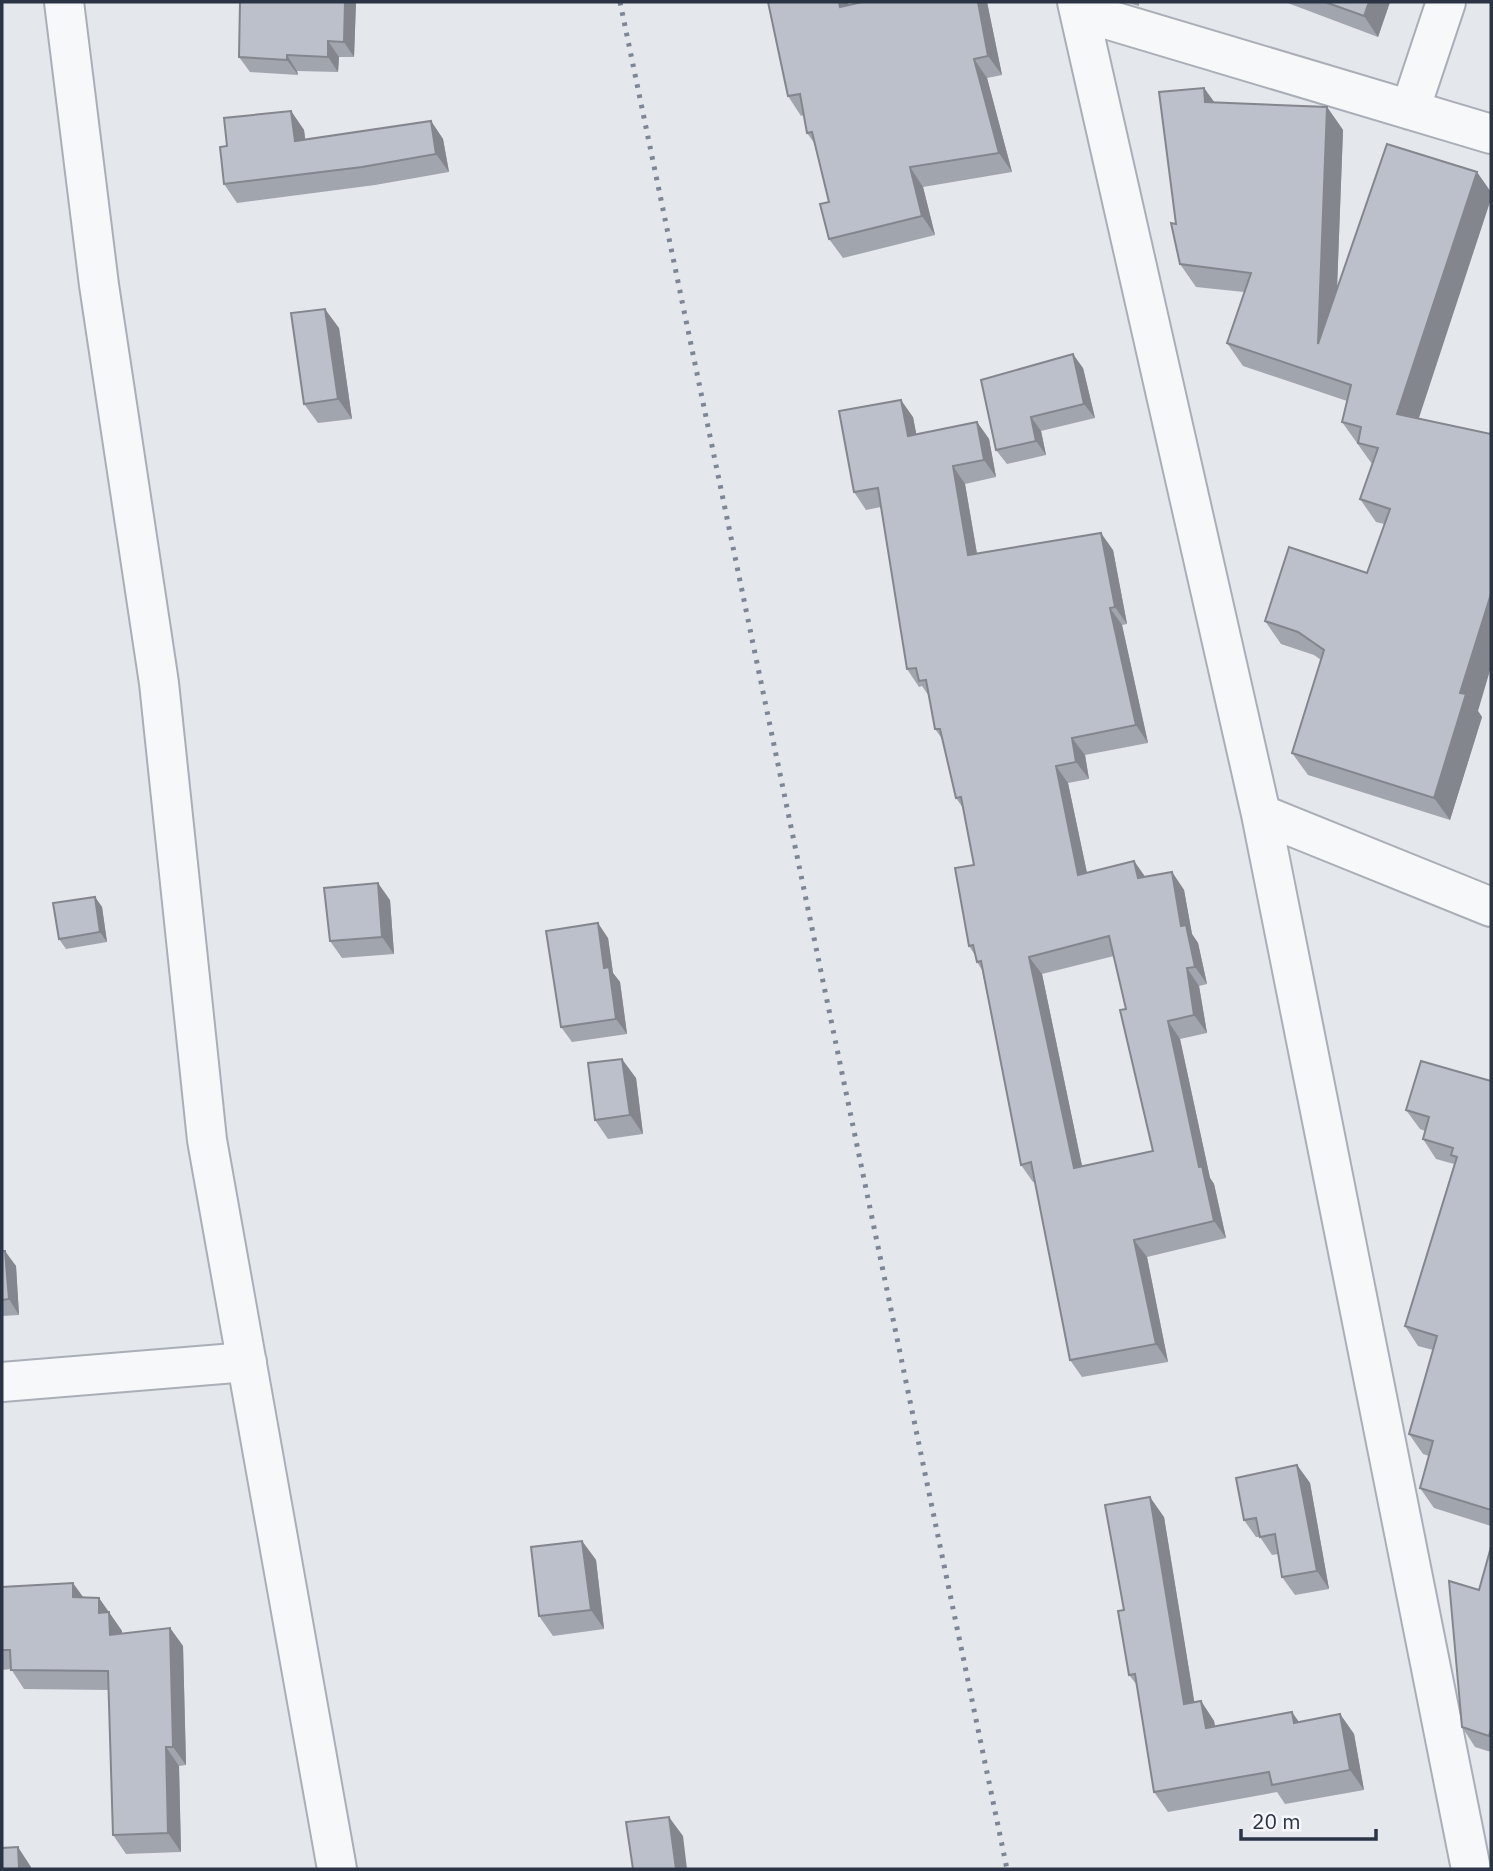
<svg xmlns="http://www.w3.org/2000/svg" width="1493" height="1871" font-family="'IBM Plex Sans',sans-serif">
  <style>
    .lines { fill: none; stroke-linecap: round; stroke-linejoin: round }
    .minor-casing { stroke: #a9aeb7; stroke-width: 42 }
    .minor { stroke: #f7f8fa; stroke-width: 38 }
    .rail { stroke: #7d8696; stroke-width: 5; stroke-dasharray: 3.5 7; stroke-linecap: butt }
    .wall { fill: #a1a5ae; fill-rule: evenodd }
    .shaded-wall { fill: #83868d }
    .building { fill: #bbc0ca; stroke: #83868d; stroke-width: 2; fill-rule: evenodd }
  </style>
  <rect width="100%" height="100%" fill="#e4e7ec"/>
  <g class="lines">
    <defs>
      <path id="minor" d="M 64,2 L 99,285 L 159,683 L 207,1140 L 337,1869
        M 1077,2 L 1261,814 L 1471,1869
        M 1079,11 L 1491,134
        M 1410,110 L 1446,2
        M 1261,814 L 1491,907
        M 2,1382 L 247,1362"/>
    </defs>
    <use href="#minor" class="minor-casing"/>
    <use href="#minor" class="minor"/>
    <path class="rail" d="M 620,2 L 1007,1869"/>
  </g>
  <path class="wall" d="M 240,2 L 356,2 L 354,57 L 339,57 L 338,72 L 297,71 L 298,75 L 250,72 L 239,57 Z
    M 848,2 L 849,5 L 987,2 L 1002,75 L 987,78 L 1012,172 L 923,187 L 935,235 L 843,258 L 829,239 L 829,202 L 815,144 L 807,133 L 804,115 L 801,116 L 788,96 Z
    M 1125,2 L 1139,2 L 1139,6 Z
    M 1285,2 L 1390,2 L 1378,37 Z
    M 1204,88 L 1214,102 L 1327,107 L 1343,130 L 1337,290 L 1419,418 L 1478,711 L 1482,717 L 1450,820 L 1308,775 L 1292,753 L 1321,660 L 1314,655 L 1281,644 L 1265,621 L 1367,573 L 1384,524 L 1376,522 L 1360,499 L 1372,464 L 1342,422 L 1347,401 L 1243,366 L 1227,343 L 1244,292 L 1196,287 L 1180,264 L 1176,224 Z
    M 291,111 L 304,130 L 305,140 L 431,121 L 443,139 L 449,172 L 375,185 L 237,203 L 224,184 L 227,146 Z
    M 339,328 L 352,419 L 318,423 L 304,404 Z
    M 1083,368 L 1095,418 L 1041,431 L 1046,455 L 1007,464 L 996,450 Z
    M 913,417 L 916,434 L 977,422 L 989,439 L 996,477 L 965,484 L 977,553 L 1113,550 L 1127,624 L 1122,625 L 1148,743 L 1085,755 L 1089,779 L 1068,783 L 1087,873 L 1134,861 L 1145,877 L 1172,872 L 1184,890 L 1192,934 L 1198,943 L 1207,984 L 1199,986 L 1207,1033 L 1180,1039 L 1210,1178 L 1214,1184 L 1226,1238 L 1147,1257 L 1168,1362 L 1082,1377 L 1070,1360 L 1035,1182 L 1033,1182 L 1021,1165 L 982,970 L 977,962 L 975,955 L 969,946 L 974,865 L 963,808 L 956,798 L 943,740 L 935,729 L 929,696 L 922,686 L 919,687 L 907,669 L 881,507 L 866,510 L 854,492 ZM 1114,956 L 1126,1009 L 1153,1151 L 1082,1166 L 1042,974 Z
    M 95,897 L 102,907 L 107,942 L 66,949 L 59,939 Z
    M 390,900 L 394,954 L 342,958 L 330,941 Z
    M 608,938 L 613,973 L 620,982 L 627,1034 L 572,1042 L 561,1027 Z
    M 636,1078 L 643,1134 L 608,1139 L 595,1120 Z
    M 1491,1081 L 1491,1526 L 1434,1508 L 1420,1488 L 1429,1456 L 1423,1454 L 1409,1434 L 1433,1350 L 1418,1346 L 1405,1326 L 1454,1164 L 1436,1159 L 1423,1139 L 1425,1131 L 1420,1129 L 1406,1110 Z
    M 2,1251 L 16,1266 L 19,1315 L 2,1316 Z
    M 1297,1465 L 1310,1483 L 1329,1589 L 1295,1595 L 1282,1577 L 1278,1554 L 1272,1555 L 1260,1537 L 1256,1537 L 1244,1520 Z
    M 1164,1517 L 1194,1702 L 1201,1701 L 1214,1721 L 1215,1726 L 1299,1722 L 1340,1714 L 1354,1734 L 1364,1790 L 1285,1804 L 1277,1792 L 1168,1812 L 1154,1792 L 1137,1685 L 1129,1675 L 1124,1610 Z
    M 582,1541 L 596,1560 L 604,1629 L 553,1636 L 539,1616 Z
    M 1491,1547 L 1491,1752 L 1475,1747 L 1462,1727 L 1479,1590 Z
    M 2,1587 L 84,1597 L 99,1598 L 122,1631 L 122,1634 L 170,1628 L 183,1646 L 186,1765 L 179,1766 L 181,1852 L 126,1854 L 113,1835 L 109,1690 L 24,1689 L 11,1669 L 2,1670 Z"/>
  <path class="shaded-wall" d="M 345,2 L 356,2 L 354,57 L 344,42 Z
    M 839,2 L 848,2 L 853,26 L 840,7 Z
    M 978,2 L 987,2 L 1002,75 L 988,56 Z
    M 1369,2 L 1390,2 L 1378,37 L 1364,16 Z
    M 328,41 L 339,57 L 338,72 L 328,57 Z
    M 287,55 L 297,71 L 298,75 L 287,60 Z
    M 974,59 L 987,78 L 1012,172 L 999,153 Z
    M 1204,88 L 1220,110 L 1205,102 Z
    M 1327,107 L 1343,130 L 1334,367 L 1318,344 Z
    M 291,111 L 304,130 L 308,159 L 295,141 Z
    M 431,121 L 443,139 L 449,172 L 436,154 Z
    M 910,167 L 923,187 L 935,235 L 922,216 Z
    M 1477,172 L 1491,192 L 1491,199 L 1413,436 L 1397,414 Z
    M 325,309 L 339,328 L 352,419 L 338,399 Z
    M 1073,354 L 1083,368 L 1095,418 L 1084,404 Z
    M 901,400 L 913,417 L 920,453 L 908,436 Z
    M 1031,417 L 1041,431 L 1046,455 L 1036,441 Z
    M 977,422 L 989,439 L 996,477 L 984,460 Z
    M 953,466 L 965,484 L 980,572 L 968,555 Z
    M 1101,533 L 1113,550 L 1127,624 L 1115,607 Z
    M 1491,594 L 1491,667 L 1478,711 L 1482,717 L 1450,820 L 1434,798 L 1460,693 Z
    M 1110,608 L 1122,625 L 1148,743 L 1136,725 Z
    M 1072,738 L 1085,755 L 1089,779 L 1076,762 Z
    M 1056,766 L 1068,783 L 1091,892 L 1078,875 Z
    M 1134,861 L 1146,878 L 1138,878 Z
    M 1172,872 L 1184,890 L 1192,934 L 1198,943 L 1207,984 L 1195,967 L 1181,926 Z
    M 378,883 L 390,900 L 394,954 L 382,937 Z
    M 95,897 L 102,907 L 107,942 L 100,932 Z
    M 598,923 L 608,938 L 613,973 L 620,982 L 627,1034 L 616,1019 L 604,968 Z
    M 1029,957 L 1042,974 L 1086,1185 L 1074,1168 Z
    M 1187,968 L 1199,986 L 1207,1033 L 1194,1015 Z
    M 1168,1021 L 1180,1039 L 1210,1178 L 1214,1184 L 1226,1238 L 1214,1221 L 1199,1167 Z
    M 622,1059 L 636,1078 L 643,1134 L 630,1115 Z
    M 1134,1240 L 1147,1257 L 1168,1362 L 1156,1344 Z
    M 5,1251 L 16,1266 L 19,1315 L 9,1299 Z
    M 1297,1465 L 1310,1483 L 1329,1589 L 1317,1571 Z
    M 1150,1497 L 1164,1517 L 1198,1724 L 1184,1704 Z
    M 582,1541 L 596,1560 L 604,1629 L 591,1610 Z
    M 73,1583 L 86,1601 L 73,1597 Z
    M 99,1598 L 122,1631 L 123,1654 L 110,1635 L 99,1613 Z
    M 170,1628 L 183,1646 L 186,1765 L 173,1747 Z
    M 1201,1701 L 1214,1721 L 1219,1747 L 1206,1728 Z
    M 1292,1712 L 1306,1732 L 1294,1723 Z
    M 1340,1714 L 1354,1734 L 1364,1790 L 1350,1770 Z
    M 166,1747 L 179,1766 L 181,1852 L 168,1833 Z
    M 669,1817 L 683,1836 L 687,1869 L 676,1869 Z
    M 18,1847 L 31,1867 L 31,1869 L 19,1869 Z"/>
  <path class="building" d="M 240,2 L 345,2 L 344,42 L 328,41 L 328,57 L 287,55 L 287,60 L 239,57 Z
    M 768,2 L 839,2 L 840,7 L 862,2 L 978,2 L 988,56 L 974,59 L 999,153 L 910,167 L 922,216 L 829,239 L 820,204 L 829,202 L 812,132 L 807,133 L 800,94 L 788,96 Z
    M 1325,2 L 1369,2 L 1364,16 Z
    M 1204,88 L 1205,102 L 1327,107 L 1318,344 L 1387,144 L 1477,172 L 1397,414 L 1491,434 L 1491,594 L 1460,693 L 1466,694 L 1434,798 L 1292,753 L 1324,650 L 1298,632 L 1265,621 L 1289,547 L 1367,573 L 1390,509 L 1360,499 L 1378,448 L 1358,443 L 1361,427 L 1342,422 L 1351,385 L 1227,343 L 1251,273 L 1180,264 L 1171,223 L 1176,224 L 1159,92 Z
    M 291,111 L 295,141 L 431,121 L 436,154 L 362,167 L 224,184 L 220,147 L 227,146 L 224,118 Z
    M 325,309 L 338,399 L 304,404 L 291,313 Z
    M 1073,354 L 1084,404 L 1031,417 L 1036,441 L 996,450 L 981,380 Z
    M 901,400 L 908,436 L 977,422 L 984,460 L 953,466 L 968,555 L 1101,533 L 1115,607 L 1110,608 L 1136,725 L 1072,738 L 1076,762 L 1056,766 L 1078,875 L 1134,861 L 1138,878 L 1172,872 L 1181,926 L 1186,925 L 1195,967 L 1187,968 L 1194,1015 L 1168,1021 L 1199,1167 L 1202,1166 L 1214,1221 L 1134,1240 L 1156,1344 L 1070,1360 L 1031,1162 L 1021,1165 L 981,961 L 977,962 L 973,945 L 969,946 L 955,868 L 974,865 L 961,797 L 956,798 L 940,729 L 935,729 L 926,680 L 919,681 L 916,668 L 907,669 L 878,488 L 854,492 L 839,411 ZM 1109,936 L 1126,1009 L 1120,1010 L 1153,1151 L 1074,1168 L 1029,957 Z
    M 378,883 L 382,937 L 330,941 L 324,888 Z
    M 95,897 L 100,932 L 59,939 L 53,903 Z
    M 598,923 L 604,968 L 609,967 L 616,1019 L 561,1027 L 546,931 Z
    M 622,1059 L 630,1115 L 595,1120 L 588,1063 Z
    M 1421,1061 L 1491,1081 L 1491,1510 L 1420,1488 L 1433,1441 L 1409,1434 L 1437,1336 L 1405,1326 L 1457,1157 L 1451,1155 L 1453,1148 L 1423,1139 L 1429,1117 L 1406,1110 Z
    M 2,1251 L 5,1251 L 9,1299 L 2,1300 Z
    M 1297,1465 L 1317,1571 L 1282,1577 L 1275,1534 L 1260,1537 L 1256,1518 L 1244,1520 L 1236,1478 Z
    M 1150,1497 L 1184,1704 L 1201,1701 L 1206,1728 L 1292,1712 L 1294,1723 L 1340,1714 L 1350,1770 L 1272,1785 L 1269,1772 L 1154,1792 L 1135,1674 L 1129,1675 L 1118,1611 L 1124,1610 L 1105,1505 Z
    M 582,1541 L 591,1610 L 539,1616 L 531,1547 Z
    M 1491,1547 L 1491,1729 L 1489,1736 L 1462,1727 L 1449,1581 L 1479,1590 Z
    M 73,1583 L 73,1597 L 99,1598 L 99,1613 L 109,1612 L 110,1635 L 170,1628 L 173,1747 L 166,1747 L 168,1833 L 113,1835 L 108,1671 L 11,1670 L 10,1650 L 2,1650 L 2,1587 Z
    M 669,1817 L 676,1869 L 633,1869 L 626,1822 Z
    M 18,1847 L 19,1869 L 2,1869 L 2,1848 Z"/>
  <rect width="1493" height="1871" fill="none" stroke="#2b3445" stroke-width="7"/>
  <path d="M1241 1829v10h135v-10" fill="none" stroke="#2b3445" stroke-width="3.5"/>
  <text x="1252" y="1829" font-size="21" fill="#2b3445" stroke="#f4f6f9" stroke-width="5" paint-order="stroke">20 m</text>
</svg>
